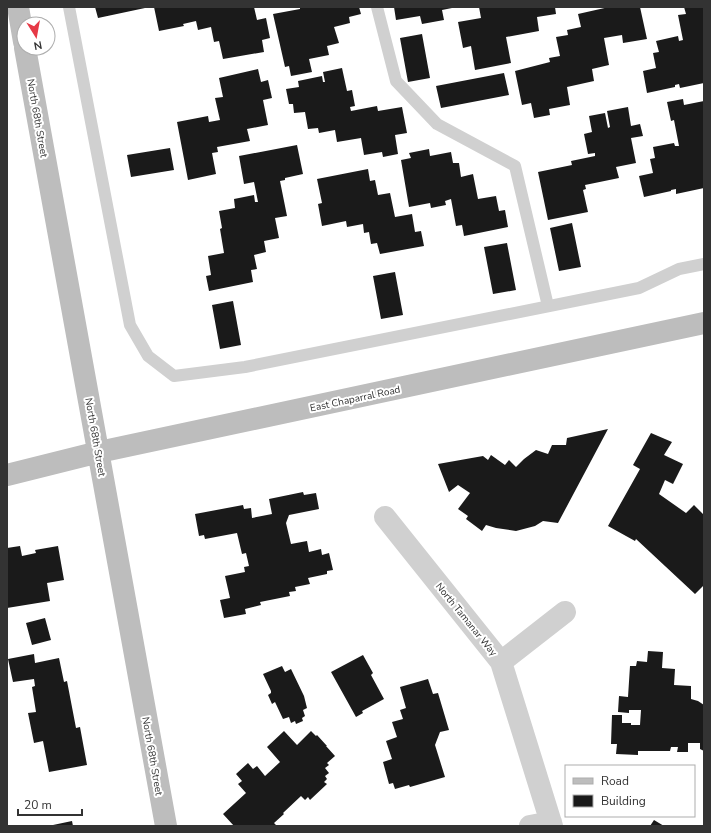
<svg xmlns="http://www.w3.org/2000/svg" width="711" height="833" font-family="'Nunito Sans',sans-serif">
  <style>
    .building { fill: #1a1a1a }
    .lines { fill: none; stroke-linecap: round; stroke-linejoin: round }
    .lane { stroke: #d0d0d0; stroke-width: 12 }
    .street { stroke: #d0d0d0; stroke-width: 22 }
    .secondary { stroke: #bdbdbd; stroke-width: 22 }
    .labels { text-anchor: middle; stroke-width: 4; stroke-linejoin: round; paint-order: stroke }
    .street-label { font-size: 10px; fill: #333; stroke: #fff }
  </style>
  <rect width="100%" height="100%" fill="#fff"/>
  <path class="building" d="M 95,7 L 145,7 L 145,8 L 98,18 Z
    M 154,7 L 254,7 L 257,20 L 266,18 L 270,38 L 262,40 L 264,52 L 223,59 L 219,41 L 214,42 L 211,27 L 198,30 L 196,21 L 183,24 L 184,26 L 159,31 Z
    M 300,7 L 359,7 L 361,14 L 349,17 L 350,23 L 334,27 L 339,43 L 327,46 L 329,55 L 309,59 L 312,72 L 291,76 L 289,66 L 285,67 L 273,14 L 300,9 Z
    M 394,7 L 452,7 L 452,8 L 442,10 L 444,20 L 422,24 L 420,16 L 396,20 Z
    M 479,7 L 555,7 L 556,14 L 537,17 L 539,31 L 506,37 L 511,63 L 475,70 L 471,46 L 463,48 L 458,22 L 481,18 Z
    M 609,7 L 640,7 L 647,39 L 623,43 L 622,35 L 604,38 L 609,65 L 592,69 L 594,81 L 567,87 L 570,105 L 549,109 L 550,115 L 534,118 L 531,103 L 522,105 L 515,71 L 550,62 L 549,58 L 560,56 L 556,37 L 568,35 L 567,30 L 581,27 L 578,14 Z
    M 684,7 L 704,7 L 704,83 L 680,88 L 679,84 L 675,85 L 675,87 L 647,93 L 643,71 L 656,68 L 653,53 L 659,52 L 656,41 L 678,36 L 679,41 L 683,40 L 678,15 L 686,14 Z
    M 422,34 L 430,78 L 408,82 L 400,38 Z
    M 342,68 L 347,91 L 352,90 L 355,106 L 350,107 L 351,111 L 377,106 L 378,111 L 402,107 L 407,133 L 395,135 L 398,154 L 383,157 L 382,152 L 364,155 L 361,138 L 337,142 L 335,130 L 319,133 L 318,128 L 308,129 L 305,112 L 294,113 L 293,104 L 289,104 L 286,89 L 299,87 L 298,81 L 322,76 L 323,82 L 325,82 L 323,72 Z
    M 258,69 L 261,82 L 268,80 L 272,98 L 263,100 L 268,125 L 247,129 L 250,141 L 217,147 L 218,152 L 212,153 L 216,174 L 188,180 L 177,122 L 208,116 L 209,122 L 220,120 L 215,98 L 223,97 L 219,78 Z
    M 504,73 L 509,95 L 441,108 L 436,86 Z
    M 683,99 L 684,105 L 704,101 L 704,188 L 676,194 L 676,189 L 671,190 L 671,191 L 644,197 L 639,176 L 653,173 L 650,159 L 655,158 L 653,147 L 674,143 L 675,146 L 679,146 L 674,120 L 671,121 L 667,102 Z
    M 628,107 L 631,126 L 640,124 L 643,136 L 631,138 L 636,163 L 616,167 L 619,178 L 585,185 L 586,189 L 583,190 L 588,212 L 548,220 L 538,172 L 572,165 L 571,161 L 595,156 L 595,153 L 588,154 L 584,134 L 592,132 L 589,116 L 605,113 L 608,128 L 610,127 L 607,111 Z
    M 297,145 L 303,174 L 285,178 L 285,180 L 280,181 L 287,216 L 275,218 L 279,238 L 264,241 L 266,252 L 254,255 L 257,269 L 251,270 L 253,282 L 209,291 L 206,276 L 211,275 L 208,256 L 224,253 L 220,229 L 222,228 L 219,211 L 235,208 L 234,199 L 254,195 L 255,202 L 258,202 L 254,182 L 244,184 L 239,156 Z
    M 170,148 L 174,170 L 131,177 L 127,155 Z
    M 429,149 L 430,156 L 451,152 L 453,163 L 459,163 L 461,177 L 473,174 L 478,199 L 496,196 L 499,211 L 505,210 L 508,227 L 464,236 L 462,225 L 456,226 L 451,199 L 445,201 L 446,205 L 431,208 L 430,203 L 409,207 L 401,160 L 411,158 L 409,153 Z
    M 368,169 L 370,181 L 375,180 L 378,195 L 390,193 L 395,217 L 412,214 L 415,232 L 421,231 L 424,246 L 380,254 L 377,243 L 371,244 L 369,232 L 364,233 L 363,224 L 347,227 L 346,221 L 322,226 L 318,204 L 322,203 L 317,179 Z
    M 572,223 L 581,267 L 559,271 L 550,228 Z
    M 507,243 L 516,290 L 493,294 L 484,247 Z
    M 395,272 L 403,315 L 381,319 L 373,276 Z
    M 233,301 L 241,345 L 220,349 L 212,305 Z
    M 608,429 L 558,523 L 543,521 L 535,526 L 516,531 L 496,528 L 486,525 L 482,531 L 466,519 L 468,516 L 458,509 L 470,493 L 458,485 L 449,492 L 438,464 L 483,456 L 488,460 L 491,455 L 505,465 L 509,460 L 516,467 L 524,459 L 536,450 L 548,454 L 552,445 L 566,445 L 567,438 Z
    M 651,433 L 672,442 L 664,455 L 683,464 L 673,484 L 665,480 L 659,494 L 686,513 L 694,505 L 704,515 L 704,585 L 695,594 L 636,539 L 635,541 L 608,526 L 640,469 L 633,465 Z
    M 303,492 L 304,495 L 316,493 L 319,509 L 289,515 L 286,523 L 291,544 L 307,541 L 309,552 L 321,549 L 322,555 L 329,553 L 333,570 L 327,571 L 327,574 L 308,578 L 310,584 L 295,587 L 296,591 L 289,592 L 290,596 L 260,602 L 261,605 L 245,609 L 246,614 L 224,618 L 220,600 L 230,598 L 225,576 L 245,572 L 244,567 L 249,566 L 246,553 L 242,554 L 237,533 L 205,539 L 204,535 L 199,536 L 195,514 L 243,505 L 244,509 L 251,508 L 252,518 L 272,514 L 269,499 Z
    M 20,546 L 22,556 L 36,553 L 35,550 L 58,546 L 64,580 L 47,583 L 50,601 L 7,608 L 7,548 Z
    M 45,618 L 51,640 L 32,645 L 26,623 Z
    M 648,651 L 663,652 L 662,668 L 675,669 L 674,685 L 691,686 L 691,699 L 698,701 L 704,705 L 704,751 L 700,749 L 700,743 L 688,743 L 688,752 L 677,752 L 678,747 L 671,747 L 670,751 L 638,751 L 638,755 L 616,754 L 617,744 L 611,744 L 612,715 L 622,715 L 622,723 L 631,723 L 631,725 L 640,725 L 641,710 L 629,710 L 629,713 L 618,712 L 619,696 L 628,697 L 630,666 L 636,666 L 637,661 L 647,662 Z
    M 34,654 L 35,663 L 59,658 L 64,682 L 67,681 L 76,728 L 80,727 L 87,765 L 49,772 L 43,741 L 34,743 L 28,713 L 36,712 L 32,687 L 35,686 L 34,679 L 13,682 L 8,659 Z
    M 363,655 L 373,673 L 371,675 L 384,699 L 362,711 L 363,713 L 356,717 L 331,672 Z
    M 282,666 L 285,672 L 291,669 L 304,696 L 307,708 L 303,710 L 305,716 L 302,718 L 303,721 L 296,724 L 295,721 L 291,723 L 289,717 L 283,719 L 275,702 L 272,704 L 268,695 L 271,693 L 271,691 L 263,674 Z
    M 428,679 L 433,694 L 438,693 L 449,730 L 440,732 L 435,745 L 445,777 L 410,787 L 409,785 L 395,789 L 393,783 L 389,784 L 383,762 L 392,759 L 386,741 L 397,737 L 392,722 L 403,719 L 400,710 L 406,708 L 400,687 Z
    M 284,731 L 297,745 L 311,731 L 316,736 L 317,735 L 327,746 L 326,746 L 335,756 L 327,763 L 329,765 L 325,768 L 329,773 L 325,776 L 327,779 L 324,782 L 327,784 L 310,800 L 308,797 L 305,800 L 301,796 L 283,813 L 284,814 L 274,823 L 277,826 L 234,826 L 223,814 L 246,793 L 238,784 L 242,781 L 236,774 L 248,763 L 253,769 L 257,766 L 265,776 L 280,762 L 267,747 Z
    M 654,820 L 664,826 L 650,826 Z
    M 72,821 L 73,826 L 53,826 L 53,825 Z"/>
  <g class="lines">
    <path class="lane" d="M 69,7 L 130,325 L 148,356 L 174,376 L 245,367 L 639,288 L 679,269 L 704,264
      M 377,7 L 396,81 L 437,124 L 515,166 L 548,306"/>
    <path class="street" d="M 385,517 L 501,662 L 552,826
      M 501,662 L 565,612
      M 530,826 L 551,822"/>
    <path class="secondary" d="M 18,7 L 24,42
      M 25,48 L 166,826
      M 7,475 L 99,452 L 704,323"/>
  </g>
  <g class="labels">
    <g class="street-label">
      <text transform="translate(38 118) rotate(80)" y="4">North 68th Street</text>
      <text transform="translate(355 398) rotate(-12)" y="4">East Chaparral Road</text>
      <text transform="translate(96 437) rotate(80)" y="4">North 68th Street</text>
      <text transform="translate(467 619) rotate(51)" y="4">North Tamanar Way</text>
      <text transform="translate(153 756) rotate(80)" y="4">North 68th Street</text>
    </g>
  </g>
  <rect width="711" height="833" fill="none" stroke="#333333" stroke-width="16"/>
  <rect x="565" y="765" width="130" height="52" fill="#ffffff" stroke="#adadad"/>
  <rect x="573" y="778" width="20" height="6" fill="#bdbdbd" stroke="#adadad"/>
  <text x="601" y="785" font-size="12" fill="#333333">Road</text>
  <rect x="573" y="795" width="20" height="12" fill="#1a1a1a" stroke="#adadad"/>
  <text x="601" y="805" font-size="12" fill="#333333">Building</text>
  <g transform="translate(36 36) rotate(169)"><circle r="19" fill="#ffffff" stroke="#adadad"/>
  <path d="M0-3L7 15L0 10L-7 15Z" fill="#e63946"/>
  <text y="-6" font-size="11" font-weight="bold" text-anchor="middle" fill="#333333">N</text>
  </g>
  <path d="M18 809v6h64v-6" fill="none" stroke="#333333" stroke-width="2"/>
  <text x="24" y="809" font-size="12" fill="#333333" stroke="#ffffff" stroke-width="3" paint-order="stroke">20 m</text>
</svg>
